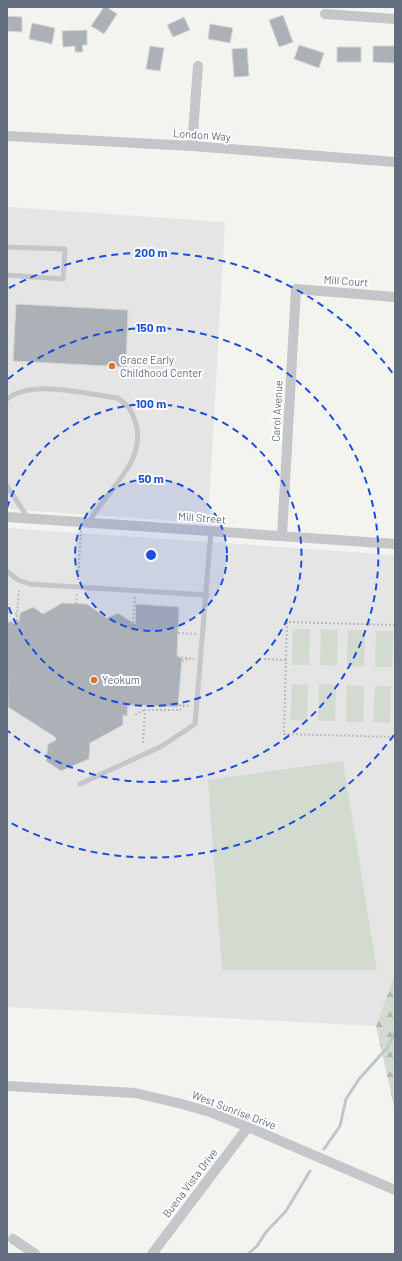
<svg xmlns="http://www.w3.org/2000/svg" width="402" height="1261" font-family="Barlow,sans-serif">
  <style>
    .built { fill: #e4e5e4 }
    .forest { fill: url(#forest-firs) }
    .garden { fill: #d3dbd1 }
    .lines { fill: none; stroke-linecap: round; stroke-linejoin: round }
    .stream { stroke: #bec6cd; stroke-width: 3 }
    .building { fill: #acb1b8; stroke: #d5d5d3 }
    .path { stroke: #bbbcbf; stroke-width: 2; stroke-dasharray: 2 2; stroke-linecap: butt }
    .service { stroke: #c4c6ca; stroke-width: 5 }
    .minor { stroke: #c4c6ca; stroke-width: 10 }
    .ring { fill: none; stroke: #1d4ed8; stroke-width: 2; stroke-dasharray: 7 5 }
    .poi-dot { fill: #df7225; stroke: #fff; stroke-width: 1.5 }
    .labels { text-anchor: middle; stroke-width: 4; stroke-linejoin: round; paint-order: stroke }
    .street-label { font-size: 11px; fill: #636e81; stroke: #fff }
    .poi-label { font-size: 11px; fill: #636e81; stroke: #fff; text-anchor: start }
    .centre { fill: #1d4ed8; stroke: #fff; stroke-width: 2 }
    .ring-label { font-size: 12px; text-anchor: middle; font-weight: bold; fill: #1d4ed8; stroke: #fff; stroke-width: 4; stroke-linejoin: round; paint-order: stroke }
  </style>
  <defs>
    <pattern id="forest-firs" width="22" height="20" patternUnits="userSpaceOnUse"><rect width="22" height="20" fill="#d3dbd1"/><path d="M5 1l3.5 6h-7zM16 11l3.5 6h-7z" fill="#afb6af"/></pattern>
  </defs>
  <rect width="100%" height="100%" fill="#f3f4f0"/>
  <path class="built" d="M 7,207 L 225,222 L 208,523 L 7,509 Z
    M 7,528 L 395,555 L 395,973 L 376,1026 L 7,1007 Z"/>
  <path class="forest" d="M 395,973 L 395,1111 L 376,1026 Z"/>
  <path class="garden" d="M 293,629 L 310,629 L 309,665 L 292,665 Z
    M 321,629 L 338,630 L 337,666 L 320,665 Z
    M 348,630 L 365,630 L 364,667 L 347,666 Z
    M 376,631 L 393,631 L 392,667 L 375,667 Z
    M 292,684 L 308,685 L 307,721 L 290,720 Z
    M 319,684 L 336,685 L 335,721 L 318,721 Z
    M 347,685 L 364,686 L 363,722 L 346,722 Z
    M 375,686 L 391,686 L 390,723 L 373,722 Z
    M 343,761 L 377,970 L 222,970 L 208,780 Z"/>
  <g class="lines">
    <path class="stream" d="M 324,1149 L 340,1126 L 346,1099 L 359,1079 L 387,1048 L 395,1033
      M 248,1254 L 257,1246 L 266,1232 L 286,1211 L 310,1171"/>
  </g>
  <path class="building" d="M 104,7 L 107,7 L 117,14 L 104,34 L 91,26 Z
    M 283,15 L 293,42 L 279,47 L 269,20 Z
    M 7,16 L 22,17 L 22,32 L 7,31 Z
    M 184,17 L 190,30 L 173,37 L 167,25 Z
    M 32,23 L 55,28 L 52,44 L 29,39 Z
    M 210,24 L 233,28 L 230,43 L 208,39 Z
    M 87,30 L 87,45 L 82,45 L 83,52 L 75,52 L 75,46 L 63,47 L 62,31 Z
    M 299,45 L 324,53 L 319,68 L 294,59 Z
    M 150,46 L 164,48 L 160,71 L 146,69 Z
    M 373,46 L 395,46 L 395,63 L 373,62 Z
    M 337,47 L 361,47 L 361,62 L 337,62 Z
    M 247,48 L 249,76 L 234,77 L 232,49 Z
    M 16,304 L 128,310 L 126,367 L 13,361 Z
    M 62,603 L 87,604 L 107,618 L 118,613 L 135,624 L 136,604 L 179,607 L 177,657 L 182,658 L 178,707 L 128,705 L 127,716 L 123,715 L 123,725 L 90,743 L 89,759 L 61,771 L 46,761 L 48,744 L 56,740 L 55,737 L 8,707 L 7,623 L 11,621 L 14,624 L 15,621 L 19,621 L 20,613 L 33,607 L 43,614 Z"/>
  <g class="lines">
    <path class="path" d="M 78,580 L 81,531
      M 76,604 L 77,594
      M 7,612 L 17,614 L 19,589
      M 17,621 L 17,614
      M 133,623 L 135,597
      M 395,625 L 287,622 L 284,734 L 395,737
      M 178,633 L 197,634
      M 177,657 L 194,659
      M 264,659 L 286,660
      M 182,661 L 188,659
      M 179,705 L 190,706
      M 135,715 L 145,709
      M 143,743 L 145,710 L 180,710 L 184,705"/>
    <path class="service" d="M 7,247 L 65,249 L 63,279 L 7,275
      M 7,399 C 32,379 87,394 117,398 C 127,404 131,409 135,421 C 149,460 106,491 89,522
      M 7,486 L 28,518
      M 7,571 L 18,580 L 30,584 L 207,595
      M 80,784 L 162,746 L 195,724 L 211,531"/>
    <path class="minor" d="M 325,14 L 395,19
      M 7,136 L 192,146 L 395,162
      M 192,146 L 198,66
      M 7,517 L 395,544
      M 282,535 L 296,289 L 395,297
      M 7,1086 L 135,1093 L 178,1103 L 210,1112 L 248,1127 L 395,1190
      M 13,1239 L 35,1254
      M 152,1254 L 248,1127"/>
  </g>
  <circle cx="151" cy="555" r="76" fill="#1d4ed8" fill-opacity=".12"/>
  <g class="ring">
    <circle cx="151" cy="555" r="76"/>
    <path d="M7 508A151 151 0 1 1 7 602"/>
    <path d="M8 379A227 227 0 1 1 8 731"/>
    <path d="M394 735A302 302 0 0 1 9 822M9 288A302 302 0 0 1 394 375"/>
  </g>
  <g class="poi-dot">
    <circle cx="112" cy="366" r="4"/>
    <circle cx="94" cy="680" r="4"/>
  </g>
  <g class="labels">
    <g class="street-label">
      <text transform="translate(202 135) rotate(4)" y="4">London Way</text>
      <text transform="translate(346 281) rotate(4)" y="4">Mill Court</text>
      <text transform="translate(277 411) rotate(-87)" y="4">Carol Avenue</text>
      <text transform="translate(202 518) rotate(4)" y="4">Mill Street</text>
      <text transform="translate(234 1110) rotate(21)" y="4">West Sunrise Drive</text>
      <text transform="translate(190 1183) rotate(-53)" y="4">Buena Vista Drive</text>
    </g>
    <g class="poi-label">
      <text x="120" y="364">Grace Early<tspan x="120" dy="13">Childhood Center</tspan></text>
      <text x="102" y="684">Yeokum</text>
    </g>
  </g>
  <circle cx="151" cy="555" r="6" class="centre"/>
  <g class="ring-label">
    <text x="151" y="257">200 m</text>
    <text x="151" y="332">150 m</text>
    <text x="151" y="408">100 m</text>
    <text x="151" y="483">50 m</text>
  </g>
  <rect width="402" height="1261" fill="none" stroke="#636e81" stroke-width="16"/>
</svg>
